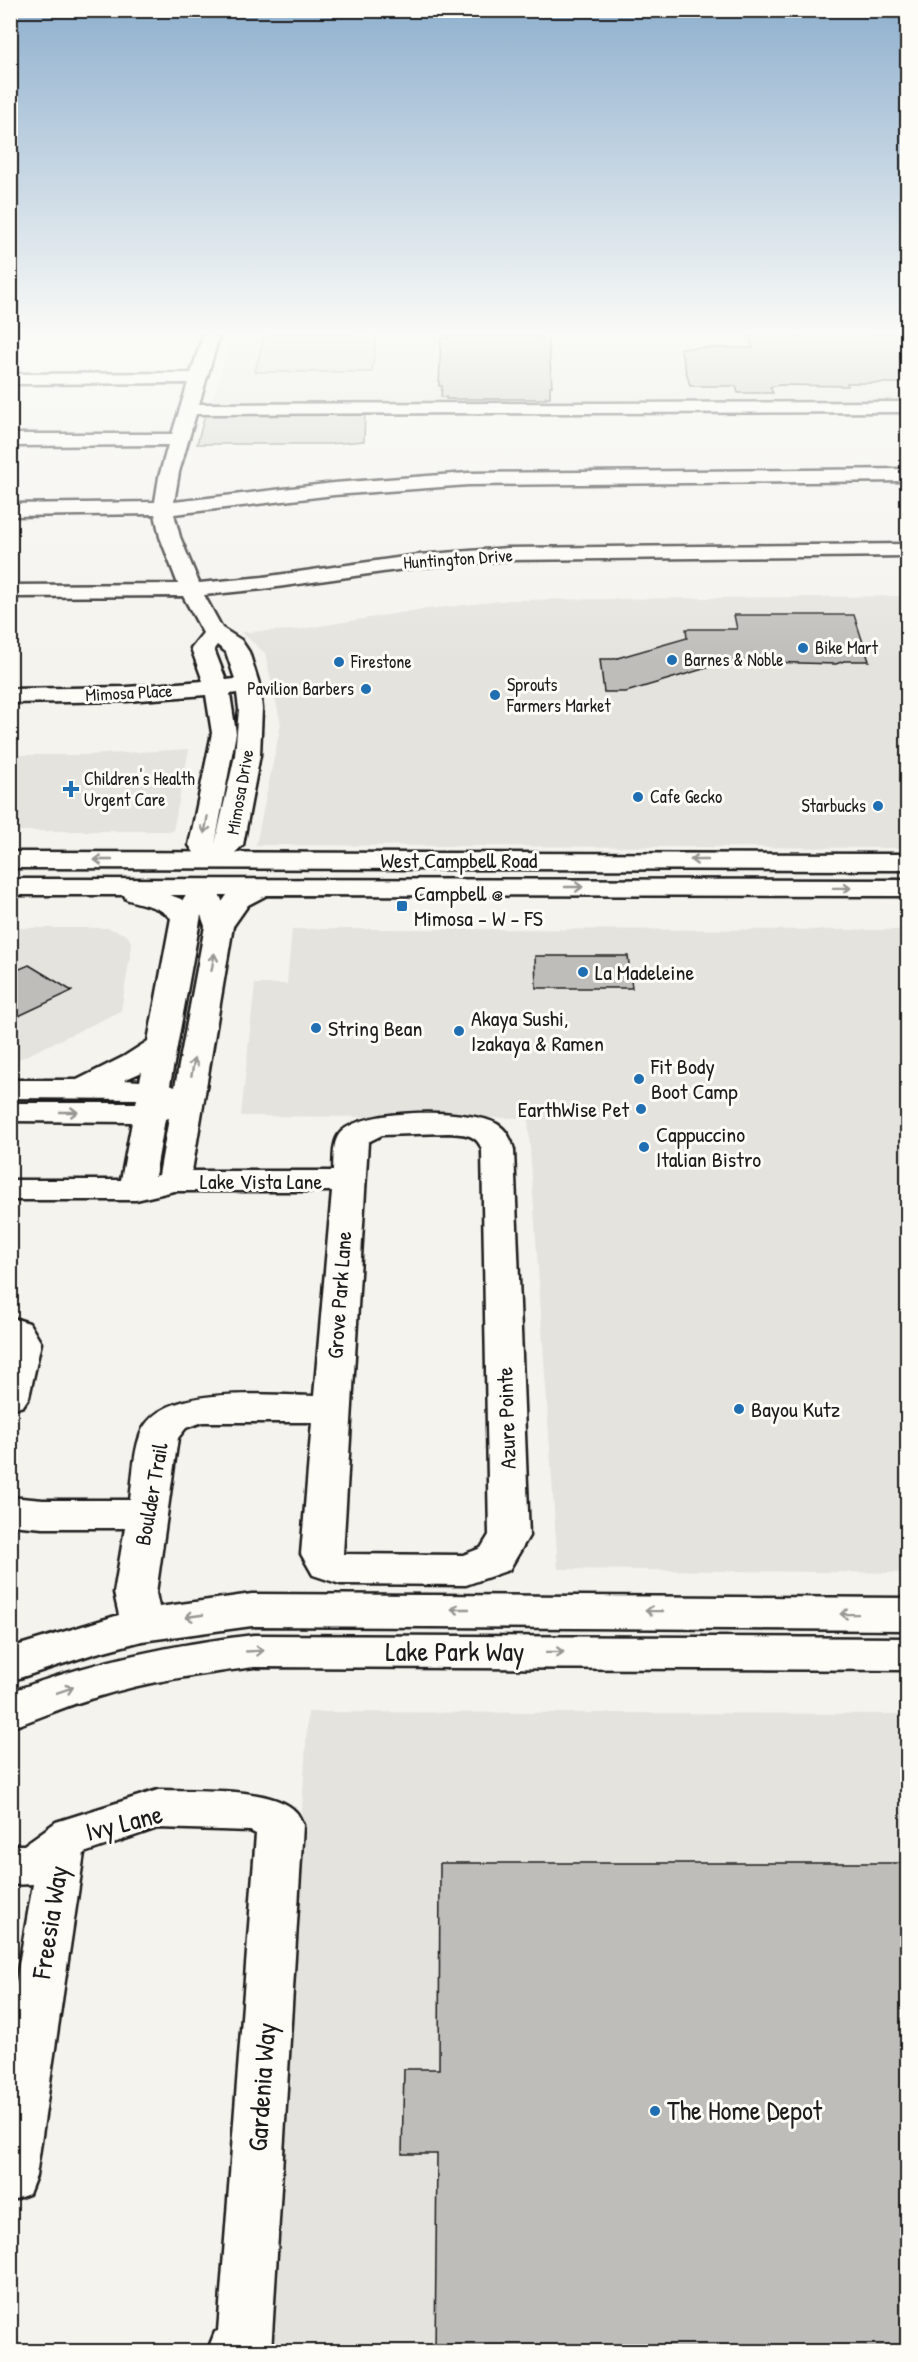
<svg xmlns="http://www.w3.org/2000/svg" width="918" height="2362" font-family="'Patrick Hand',sans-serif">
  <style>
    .built { fill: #e4e3de }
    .green { fill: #d4d3cf; stroke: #787876; stroke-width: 1.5 }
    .building { fill: #bebdba; stroke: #1c1c1c; stroke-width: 1.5 }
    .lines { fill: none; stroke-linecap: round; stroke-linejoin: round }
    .minor-casing { stroke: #1c1c1c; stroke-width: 5 }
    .major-casing { stroke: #1c1c1c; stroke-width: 5 }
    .minor { fill: #fdfcf7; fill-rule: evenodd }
    .major { fill: #fdfcf7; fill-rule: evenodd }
    .oneway { stroke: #989794 }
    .poi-dot { fill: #1f6fb2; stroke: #fdfcf7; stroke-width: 2 }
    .labels { text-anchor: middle; stroke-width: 6; stroke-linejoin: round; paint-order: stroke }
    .far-street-label { font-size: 18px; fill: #1c1c1c; stroke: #fdfcf7 }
    .far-poi-label { font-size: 18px; fill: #1c1c1c; stroke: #fdfcf7; text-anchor: start }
    .street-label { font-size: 22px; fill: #1c1c1c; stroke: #fdfcf7 }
    .poi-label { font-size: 22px; fill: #1c1c1c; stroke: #fdfcf7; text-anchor: start }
    .near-street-label { font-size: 27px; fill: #1c1c1c; stroke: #fdfcf7 }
    .near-poi-label { font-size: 27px; fill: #1c1c1c; stroke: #fdfcf7; text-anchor: start }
  </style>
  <rect width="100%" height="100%" fill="#f4f3ee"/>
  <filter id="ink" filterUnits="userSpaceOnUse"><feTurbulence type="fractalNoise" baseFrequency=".0167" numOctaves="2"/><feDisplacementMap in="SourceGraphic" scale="12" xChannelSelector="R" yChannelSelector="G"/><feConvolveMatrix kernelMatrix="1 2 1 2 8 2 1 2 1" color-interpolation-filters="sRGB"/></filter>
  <g filter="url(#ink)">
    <path class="built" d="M 233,333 L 907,333 L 907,400 L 211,405 Z
      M 907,596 L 907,848 L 256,845 L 281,724 L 265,653 L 241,632 L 295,630 L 418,610 L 510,600 Z
      M 189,749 L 173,831 L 11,831 L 11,755 L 89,755 Z
      M 10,928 L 108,928 L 127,935 L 132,944 L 121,1011 L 19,1059 L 11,1059 Z
      M 292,929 L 907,930 L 907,1573 L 558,1569 L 528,1118 L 241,1116 L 255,984 L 287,984 Z
      M 308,1712 L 907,1714 L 907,2351 L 268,2352 Z"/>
    <path class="green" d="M 265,333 L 377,333 L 372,372 L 255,372 Z
      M 365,412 L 364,441 L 329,444 L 197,444 L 205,415 L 211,413 Z"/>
    <path class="building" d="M 748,333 L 908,333 L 908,383 L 847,383 L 848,386 L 778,385 L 770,387 L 773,393 L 738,393 L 736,386 L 690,386 L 680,348 L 753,348 Z
      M 448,335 L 538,335 L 539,339 L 548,339 L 552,386 L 550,386 L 550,397 L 546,397 L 546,399 L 446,399 L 446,397 L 441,397 L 442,386 L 439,386 L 441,338 L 448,338 Z
      M 734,615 L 854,615 L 869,661 L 844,661 L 836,664 L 730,661 L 626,692 L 604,692 L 600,659 L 614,659 L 687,638 L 686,629 L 737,629 Z
      M 535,956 L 628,956 L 632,988 L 536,988 Z
      M 29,965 L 72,991 L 10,1020 L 10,973 Z
      M 440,1863 L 908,1863 L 908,2352 L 435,2352 L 437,2154 L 402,2154 L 404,2069 L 439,2069 Z"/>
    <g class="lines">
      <defs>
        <path id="minor" d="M 204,333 L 220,333 L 199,404 L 908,402 L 908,412 L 196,414 L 179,472 L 174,502 L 334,483 L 468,473 L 908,469 L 908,481 L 468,485 L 334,495 L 174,514 L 180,537 L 199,583 L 263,577 L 418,555 L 508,548 L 908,544 L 908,556 L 508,560 L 418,567 L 263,589 L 204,595 L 222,628 L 241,640 L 249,652 L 260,687 L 262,709 L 260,755 L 243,845 L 221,866 L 212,868 L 203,866 L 189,845 L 212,733 L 206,695 L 127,701 L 10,703 L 10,689 L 127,687 L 203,681 L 191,648 L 203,633 L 183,596 L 10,597 L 10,585 L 178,584 L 160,537 L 155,514 L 10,516 L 10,504 L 155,502 L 159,477 L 168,445 L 10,446 L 10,434 L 172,434 L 188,383 L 10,384 L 10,374 L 191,373 ZM 217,645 L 226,652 L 235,679 L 226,680 L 214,649 ZM 237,693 L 239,709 L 235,755 L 215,844 L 236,733 L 230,694 Z
          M 204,880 L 214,882 L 233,926 L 192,1171 L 333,1171 C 334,1159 332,1141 341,1132 C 365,1108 468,1108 497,1124 C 506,1129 512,1140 514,1150 L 529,1536 L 509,1570 L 466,1585 L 340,1584 L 313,1575 L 301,1554 L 312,1422 L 203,1422 L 186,1428 L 178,1438 L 156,1593 L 159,1607 L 252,1594 L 908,1598 L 908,1630 L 252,1626 L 142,1641 L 93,1654 L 10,1681 L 10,1648 L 119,1615 L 114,1593 L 125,1528 L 43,1528 L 10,1525 L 10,1497 L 43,1500 L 130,1500 C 133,1479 133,1455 140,1436 C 157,1382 270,1396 314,1396 L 332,1191 L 174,1191 L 136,1200 L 10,1200 L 10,1180 L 121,1180 L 132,1122 L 10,1121 L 10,1103 L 136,1103 L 137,1099 L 10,1098 L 10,1080 L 77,1080 L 123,1057 L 148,1041 L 171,918 L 194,882 ZM 201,915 L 205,926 L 175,1087 L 170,1085 ZM 142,1072 L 140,1081 L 124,1080 ZM 169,1118 L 159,1175 L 155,1176 L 165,1119 ZM 447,1133 C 462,1134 477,1133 482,1150 L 489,1535 L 481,1548 L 463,1555 L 343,1554 L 368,1142 L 382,1135 Z
          M 10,1317 L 29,1323 L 41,1343 L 29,1397 L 23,1406 L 10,1410 Z
          M 254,1635 L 908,1638 L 908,1670 L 254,1667 C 201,1674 148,1681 97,1697 C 67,1705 40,1718 10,1728 L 10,1692 L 24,1687 C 100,1660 175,1644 254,1635 Z
          M 158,1790 C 192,1791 273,1786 296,1812 C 299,1815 301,1821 303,1825 L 271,2352 L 207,2352 L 215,2332 L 218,2331 L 256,1834 L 250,1831 L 158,1828 L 84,1853 L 36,2176 L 29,2194 L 10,2201 L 10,2016 L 33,1884 L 10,1885 L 10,1845 L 24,1845 L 56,1822 Z"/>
        <path id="major" d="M 10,852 L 908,854 L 908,870 L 10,868 Z
          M 10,879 L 908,880 L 908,896 L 267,895 L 248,905 L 229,932 L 219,934 L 209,932 L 205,926 L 227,895 L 170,895 L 181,899 L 199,918 L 195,924 C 173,929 176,919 160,910 C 150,905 137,903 126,899 L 124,895 L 10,895 Z"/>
      </defs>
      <use href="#minor" class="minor-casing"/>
      <use href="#major" class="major-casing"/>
      <use href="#minor" class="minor"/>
      <use href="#major" class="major"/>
    </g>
    <defs><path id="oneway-shaft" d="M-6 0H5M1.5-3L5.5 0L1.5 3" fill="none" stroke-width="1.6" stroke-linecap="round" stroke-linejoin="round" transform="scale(1.5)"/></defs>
    <g class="oneway">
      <use href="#oneway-shaft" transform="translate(206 825) rotate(100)"/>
      <use href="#oneway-shaft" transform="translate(103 860) rotate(180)"/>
      <use href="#oneway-shaft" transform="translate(699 860) rotate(-180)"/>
      <use href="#oneway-shaft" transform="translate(574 887)"/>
      <use href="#oneway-shaft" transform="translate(842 888)"/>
      <use href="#oneway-shaft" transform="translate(213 962) rotate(-80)"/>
      <use href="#oneway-shaft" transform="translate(193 1067) rotate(-80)"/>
      <use href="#oneway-shaft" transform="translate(69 1112)"/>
      <use href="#oneway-shaft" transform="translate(460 1609) rotate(-180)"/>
      <use href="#oneway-shaft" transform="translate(654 1611) rotate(-179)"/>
      <use href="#oneway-shaft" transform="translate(849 1614) rotate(-179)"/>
      <use href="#oneway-shaft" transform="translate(194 1616) rotate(172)"/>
      <use href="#oneway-shaft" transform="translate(255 1651) rotate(-3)"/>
      <use href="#oneway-shaft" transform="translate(555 1652)"/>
      <use href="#oneway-shaft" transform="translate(65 1690) rotate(-19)"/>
    </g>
  </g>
  <linearGradient id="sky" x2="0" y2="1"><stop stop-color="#8fb0ce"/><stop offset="0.5" stop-color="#fafaf7"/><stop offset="1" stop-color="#fafaf7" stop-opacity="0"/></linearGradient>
  <rect width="918" height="664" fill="url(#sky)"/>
  <g class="poi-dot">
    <circle cx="803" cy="648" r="6"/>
    <circle cx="672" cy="660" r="6"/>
    <circle cx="339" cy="662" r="6"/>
    <circle cx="366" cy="689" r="6"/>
    <circle cx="495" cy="695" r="6"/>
    <path d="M68 780h6v6h6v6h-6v6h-6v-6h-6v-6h6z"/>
    <circle cx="638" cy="797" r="6"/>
    <circle cx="878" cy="806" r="6"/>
    <rect x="396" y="900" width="12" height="12" rx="3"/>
    <circle cx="583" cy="972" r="6"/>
    <circle cx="316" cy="1028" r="6"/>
    <circle cx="459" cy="1031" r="6"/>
    <circle cx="639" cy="1079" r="6"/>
    <circle cx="641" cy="1109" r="6"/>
    <circle cx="644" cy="1147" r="6"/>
    <circle cx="739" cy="1409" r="6"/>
    <circle cx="655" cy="2111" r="6"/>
  </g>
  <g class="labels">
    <g class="far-street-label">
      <text transform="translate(458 559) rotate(-4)" y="6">Huntington Drive</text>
      <text transform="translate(129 693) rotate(-3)" y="6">Mimosa Place</text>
      <text transform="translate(240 792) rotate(-80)" y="6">Mimosa Drive</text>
    </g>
    <g class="far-poi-label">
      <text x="815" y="654">Bike Mart</text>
      <text x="684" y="666">Barnes &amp; Noble</text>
      <text x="351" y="668">Firestone</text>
      <text x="507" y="691">Sprouts<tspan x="507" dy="21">Farmers Market</tspan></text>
      <text x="354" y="695" text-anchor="end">Pavilion Barbers</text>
      <text x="84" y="785">Children's Health<tspan x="84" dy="21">Urgent Care</tspan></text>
      <text x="650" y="803">Cafe Gecko</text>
      <text x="866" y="812" text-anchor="end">Starbucks</text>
    </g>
    <g class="street-label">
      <text x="459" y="868">West Campbell Road</text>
      <text x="261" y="1189">Lake Vista Lane</text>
      <text transform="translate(339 1295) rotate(-86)" y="8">Grove Park Lane</text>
      <text transform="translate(506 1418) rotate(-92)" y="8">Azure Pointe</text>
      <text transform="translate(151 1494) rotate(-80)" y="8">Boulder Trail</text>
    </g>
    <g class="poi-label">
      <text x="414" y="901">Campbell @<tspan x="414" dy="25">Mimosa - W - FS</tspan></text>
      <text x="595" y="980">La Madeleine</text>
      <text x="471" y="1026">Akaya Sushi,<tspan x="471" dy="25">Izakaya &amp; Ramen</tspan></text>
      <text x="328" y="1036">String Bean</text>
      <text x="651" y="1074">Fit Body<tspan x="651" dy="25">Boot Camp</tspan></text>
      <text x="629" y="1117" text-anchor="end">EarthWise Pet</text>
      <text x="656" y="1142">Cappuccino<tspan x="656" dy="25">Italian Bistro</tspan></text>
      <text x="751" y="1417">Bayou Kutz</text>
    </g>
    <g class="near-street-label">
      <text x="455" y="1661">Lake Park Way</text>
      <text transform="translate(124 1823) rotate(-14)" y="9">Ivy Lane</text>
      <text transform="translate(50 1922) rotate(-81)" y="9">Freesia Way</text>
      <text transform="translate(262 2087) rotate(-86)" y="9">Gardenia Way</text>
    </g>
    <g class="near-poi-label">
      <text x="667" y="2120">The Home Depot</text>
    </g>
  </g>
  <rect width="918" height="2362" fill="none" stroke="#fdfcf7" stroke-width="36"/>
  <rect x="18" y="18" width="882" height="2326" fill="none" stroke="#1c1c1c" stroke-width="2" filter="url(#ink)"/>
</svg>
